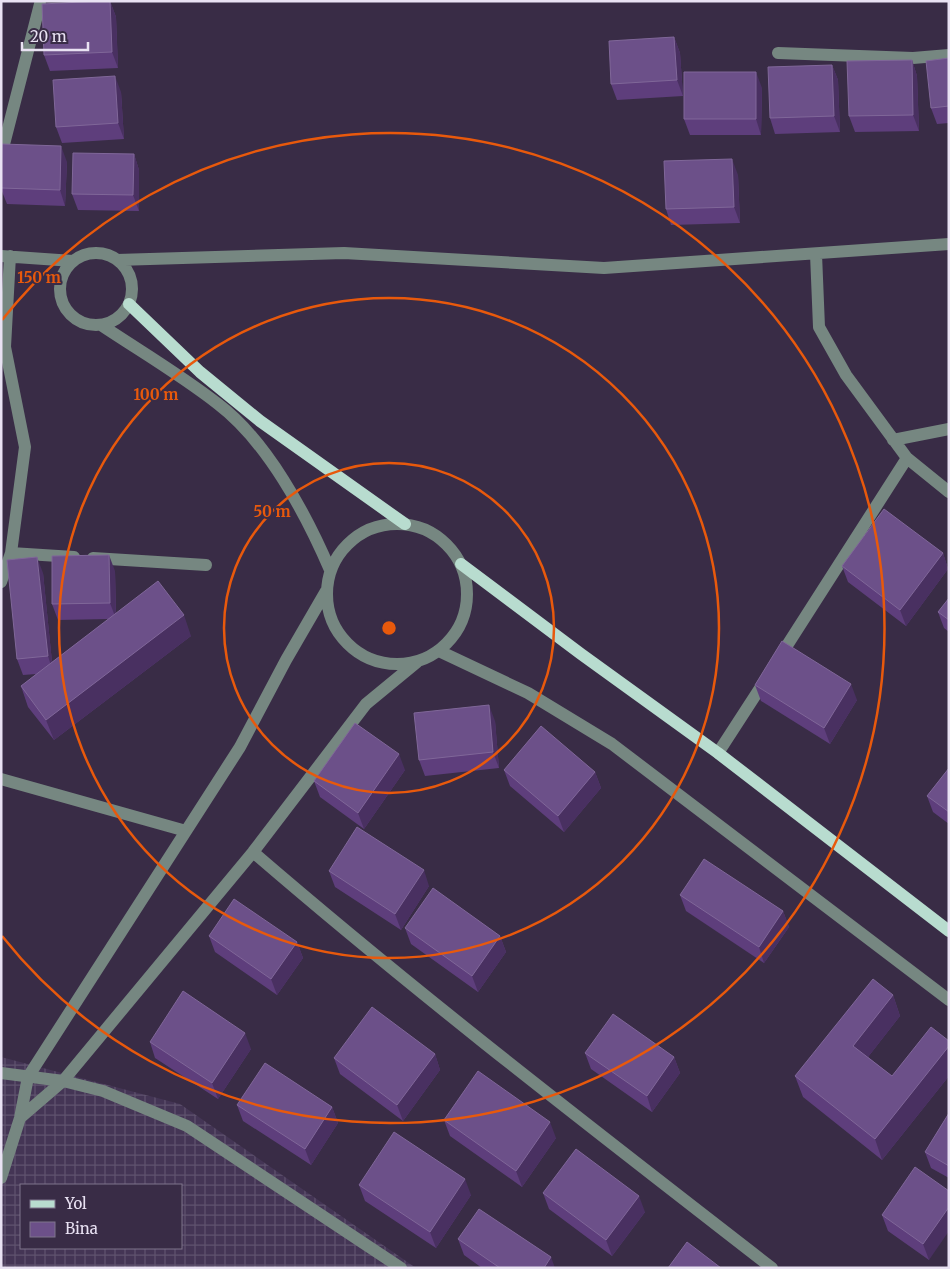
<svg xmlns="http://www.w3.org/2000/svg" width="950" height="1269" font-family="Merriweather,serif">
  <style>
    .industrial { fill: url(#industrial-grid); fill-rule: evenodd }
    .lines { fill: none; stroke-linecap: round; stroke-linejoin: round }
    .minor { stroke: #768781; stroke-width: 12 }
    .major { stroke: #b8dccf; stroke-width: 12 }
    .wall { fill: #5e3e7c }
    .shaded-wall { fill: #493061 }
    .building { fill: #6c5089; stroke: #806799 }
    .ring { fill: none; stroke: #e8590c; stroke-width: 2.5 }
    .centre { fill: #e8590c; stroke: #392c46; stroke-width: 2.5 }
    .ring-label { font-size: 15px; text-anchor: middle; font-weight: bold; fill: #e8590c; stroke: #392c46; stroke-width: 4; stroke-linejoin: round; paint-order: stroke }
  </style>
  <defs>
    <pattern id="industrial-grid" width="8" height="8" patternUnits="userSpaceOnUse" patternTransform="scale(1.25)"><rect width="8" height="8" fill="#443555"/><path d="M0 4h8M4 0v8" fill="none" stroke="#5f526e"/></pattern>
  </defs>
  <rect width="100%" height="100%" fill="#392c46"/>
  <path class="industrial" d="M 1,1057 L 180,1104 L 416,1268 L 1,1268 ZM 21,1185 L 181,1185 L 181,1248 L 21,1248 Z"/>
  <g class="lines">
    <path class="minor" d="M 778,53 L 913,58 L 949,55
      M 1,156 L 40,4
      M60 289a36 36 0 1 1 72 0a36 36 0 1 1-72 0Z
      M 816,254 L 819,327 L 846,375 L 907,458 L 949,492
      M 1,256 L 73,261
      M 117,260 L 344,253 L 604,268 L 949,244
      M 101,325 C 140,351 181,375 218,404 C 267,441 306,514 330,570
      M 893,440 L 949,429
      M327 594a70 70 0 1 1 140 0a70 70 0 1 1-140 0Z
      M 11,553 L 74,557
      M 93,558 L 206,565
      M 1,582 L 11,553 L 25,447 L 5,347 L 10,256
      M 439,651 L 528,693 L 612,744 L 949,1000
      M 779,658 L 907,458
      M 718,753 L 766,679
      M 1,779 L 186,831
      M 253,852 C 421,997 597,1132 772,1268
      M 1,1073 L 63,1081 L 103,1091 L 187,1126 L 401,1268
      M 20,1118 L 63,1081 L 253,852 L 366,704 L 417,662
      M 1,1178 L 20,1118 L 28,1077 L 240,747 L 286,660 L 326,591"/>
    <path class="major" d="M 129,304 L 200,372 L 260,421 L 405,524
      M 461,564 L 581,654 L 718,753 L 949,931"/>
  </g>
  <path class="wall" d="M 110,1 L 116,17 L 118,68 L 50,71 L 44,55 Z
    M 674,37 L 680,53 L 683,96 L 617,100 L 611,84 Z
    M 949,58 L 949,123 L 937,124 L 931,108 Z
    M 912,60 L 917,76 L 919,131 L 855,132 L 849,116 Z
    M 832,65 L 838,80 L 840,132 L 775,134 L 770,118 Z
    M 762,88 L 761,135 L 690,135 L 684,119 Z
    M 121,92 L 124,139 L 62,143 L 56,127 Z
    M 2,144 L 67,162 L 65,206 L 7,204 L 1,189 Z
    M 134,154 L 139,170 L 139,211 L 78,210 L 72,194 Z
    M 738,175 L 740,223 L 671,225 L 666,209 Z
    M 943,553 L 948,569 L 906,626 L 848,582 L 842,566 Z
    M 115,571 L 116,613 L 191,636 L 54,740 L 28,707 L 21,686 L 36,674 L 23,675 L 17,659 L 43,573 L 52,662 L 109,619 L 58,620 L 52,604 Z
    M 949,598 L 949,632 L 944,628 L 938,612 Z
    M 755,685 L 857,700 L 830,744 L 761,701 Z
    M 495,721 L 499,768 L 425,776 L 419,760 Z
    M 949,768 L 949,824 L 933,812 L 927,796 Z
    M 405,770 L 364,829 L 320,797 L 314,781 Z
    M 504,770 L 595,772 L 601,788 L 564,832 L 510,786 Z
    M 329,871 L 429,886 L 401,930 L 335,887 Z
    M 680,895 L 783,911 L 789,927 L 764,963 L 686,911 Z
    M 405,928 L 500,936 L 506,952 L 478,992 L 411,944 Z
    M 209,936 L 297,942 L 303,958 L 277,995 L 215,952 Z
    M 893,995 L 900,1016 L 868,1057 L 892,1076 L 949,1041 L 949,1076 L 882,1160 L 803,1097 L 795,1076 Z
    M 150,1042 L 251,1049 L 218,1099 L 155,1058 Z
    M 585,1053 L 674,1057 L 680,1073 L 652,1112 L 591,1069 Z
    M 435,1054 L 440,1070 L 403,1121 L 340,1074 L 334,1058 Z
    M 237,1105 L 332,1107 L 338,1123 L 311,1165 L 243,1121 Z
    M 949,1113 L 949,1178 L 931,1168 L 925,1152 Z
    M 444,1120 L 556,1138 L 522,1187 L 450,1136 Z
    M 359,1185 L 471,1195 L 436,1248 L 365,1201 Z
    M 949,1191 L 929,1260 L 888,1231 L 882,1215 Z
    M 543,1193 L 645,1212 L 612,1256 L 549,1209 Z
    M 458,1239 L 555,1268 L 482,1268 L 464,1255 Z"/>
  <path class="shaded-wall" d="M 110,1 L 116,17 L 118,68 L 112,52 Z
    M 674,37 L 680,53 L 683,96 L 677,80 Z
    M 912,60 L 917,76 L 919,131 L 913,115 Z
    M 832,65 L 838,80 L 840,132 L 834,116 Z
    M 756,72 L 762,88 L 761,135 L 756,119 Z
    M 115,76 L 121,92 L 124,139 L 118,123 Z
    M 61,146 L 67,162 L 65,206 L 60,190 Z
    M 134,154 L 139,170 L 139,211 L 133,195 Z
    M 732,159 L 738,175 L 740,223 L 734,207 Z
    M 943,553 L 948,569 L 906,626 L 900,610 Z
    M 109,555 L 115,571 L 116,619 L 110,603 Z
    M 37,557 L 43,573 L 53,672 L 48,656 Z
    M 184,615 L 191,636 L 54,740 L 46,720 Z
    M 851,684 L 857,700 L 830,744 L 824,728 Z
    M 489,705 L 495,721 L 499,768 L 493,752 Z
    M 399,754 L 405,770 L 364,829 L 358,813 Z
    M 595,772 L 601,788 L 564,832 L 558,816 Z
    M 424,870 L 429,886 L 401,930 L 395,914 Z
    M 783,911 L 789,927 L 764,963 L 759,947 Z
    M 500,936 L 506,952 L 478,992 L 472,976 Z
    M 297,942 L 303,958 L 277,995 L 271,979 Z
    M 893,995 L 900,1016 L 861,1066 L 853,1046 Z
    M 245,1033 L 251,1049 L 218,1099 L 212,1083 Z
    M 949,1046 L 949,1076 L 882,1160 L 875,1139 Z
    M 435,1054 L 440,1070 L 403,1121 L 397,1105 Z
    M 674,1057 L 680,1073 L 652,1112 L 647,1096 Z
    M 332,1107 L 338,1123 L 311,1165 L 305,1149 Z
    M 550,1122 L 556,1138 L 522,1187 L 516,1171 Z
    M 465,1179 L 471,1195 L 436,1248 L 430,1232 Z
    M 639,1196 L 645,1212 L 612,1256 L 606,1240 Z
    M 949,1207 L 949,1231 L 929,1260 L 923,1244 Z
    M 551,1257 L 555,1268 L 544,1268 Z"/>
  <path class="building" d="M 102,1 L 110,1 L 112,52 L 44,55 L 42,4 Z
    M 674,37 L 677,80 L 611,84 L 609,41 Z
    M 949,58 L 949,106 L 931,108 L 926,61 Z
    M 912,60 L 913,115 L 849,116 L 847,61 Z
    M 832,65 L 834,116 L 770,118 L 768,67 Z
    M 684,72 L 756,72 L 756,119 L 684,119 Z
    M 115,76 L 118,123 L 56,127 L 53,80 Z
    M 2,144 L 61,146 L 60,190 L 1,188 Z
    M 73,153 L 134,154 L 133,195 L 72,194 Z
    M 732,159 L 734,207 L 666,209 L 664,161 Z
    M 884,509 L 943,553 L 900,610 L 842,566 Z
    M 109,555 L 110,603 L 52,604 L 52,556 Z
    M 37,557 L 48,656 L 17,659 L 7,560 Z
    M 158,581 L 184,615 L 46,720 L 21,686 Z
    M 949,598 L 949,620 L 938,612 Z
    M 782,641 L 851,684 L 824,728 L 755,685 Z
    M 489,705 L 493,752 L 419,760 L 414,713 Z
    M 355,723 L 399,754 L 358,813 L 314,781 Z
    M 541,726 L 595,772 L 558,816 L 504,770 Z
    M 949,768 L 949,812 L 927,796 Z
    M 357,827 L 424,870 L 395,914 L 329,871 Z
    M 704,859 L 783,911 L 759,947 L 680,895 Z
    M 433,888 L 500,936 L 472,976 L 405,928 Z
    M 234,899 L 297,942 L 271,979 L 209,936 Z
    M 873,979 L 893,995 L 853,1046 L 892,1076 L 931,1027 L 949,1041 L 949,1046 L 875,1139 L 795,1076 Z
    M 183,991 L 245,1033 L 212,1083 L 150,1042 Z
    M 372,1007 L 435,1054 L 397,1105 L 334,1058 Z
    M 613,1014 L 674,1057 L 647,1096 L 585,1053 Z
    M 265,1063 L 332,1107 L 305,1149 L 237,1105 Z
    M 478,1071 L 550,1122 L 516,1171 L 444,1120 Z
    M 949,1113 L 949,1166 L 925,1152 Z
    M 394,1132 L 465,1179 L 430,1232 L 359,1185 Z
    M 576,1149 L 639,1196 L 606,1240 L 543,1193 Z
    M 915,1167 L 949,1191 L 949,1207 L 923,1244 L 882,1215 Z
    M 479,1209 L 551,1257 L 544,1268 L 500,1268 L 458,1239 Z
    M 687,1242 L 721,1268 L 668,1268 Z"/>
  <g class="ring">
    <circle cx="389" cy="628" r="165"/>
    <circle cx="389" cy="628" r="330"/>
    <path d="M2 320A495 495 0 1 1 2 936"/>
  </g>
  <circle cx="389" cy="628" r="8" class="centre"/>
  <g class="ring-label">
    <text x="39" y="283">150 m</text>
    <text x="156" y="400">100 m</text>
    <text x="272" y="517">50 m</text>
  </g>
  <rect width="950" height="1269" fill="none" stroke="#e9e2f3" stroke-width="5"/>
  <rect x="20" y="1184" width="162" height="65" fill="#392c46" stroke="#7f758b"/>
  <rect x="30" y="1200" width="25" height="8" fill="#b8dccf" stroke="#7f758b"/>
  <text x="65" y="1209" font-size="15" fill="#e9e2f3">Yol</text>
  <rect x="30" y="1222" width="25" height="15" fill="#6c5089" stroke="#7f758b"/>
  <text x="65" y="1234" font-size="15" fill="#e9e2f3">Bina</text>
  <path d="M22 42v8h66v-8" fill="none" stroke="#e9e2f3" stroke-width="2.5"/>
  <text x="30" y="42" font-size="15" fill="#e9e2f3" stroke="#392c46" stroke-width="4" paint-order="stroke">20 m</text>
</svg>
